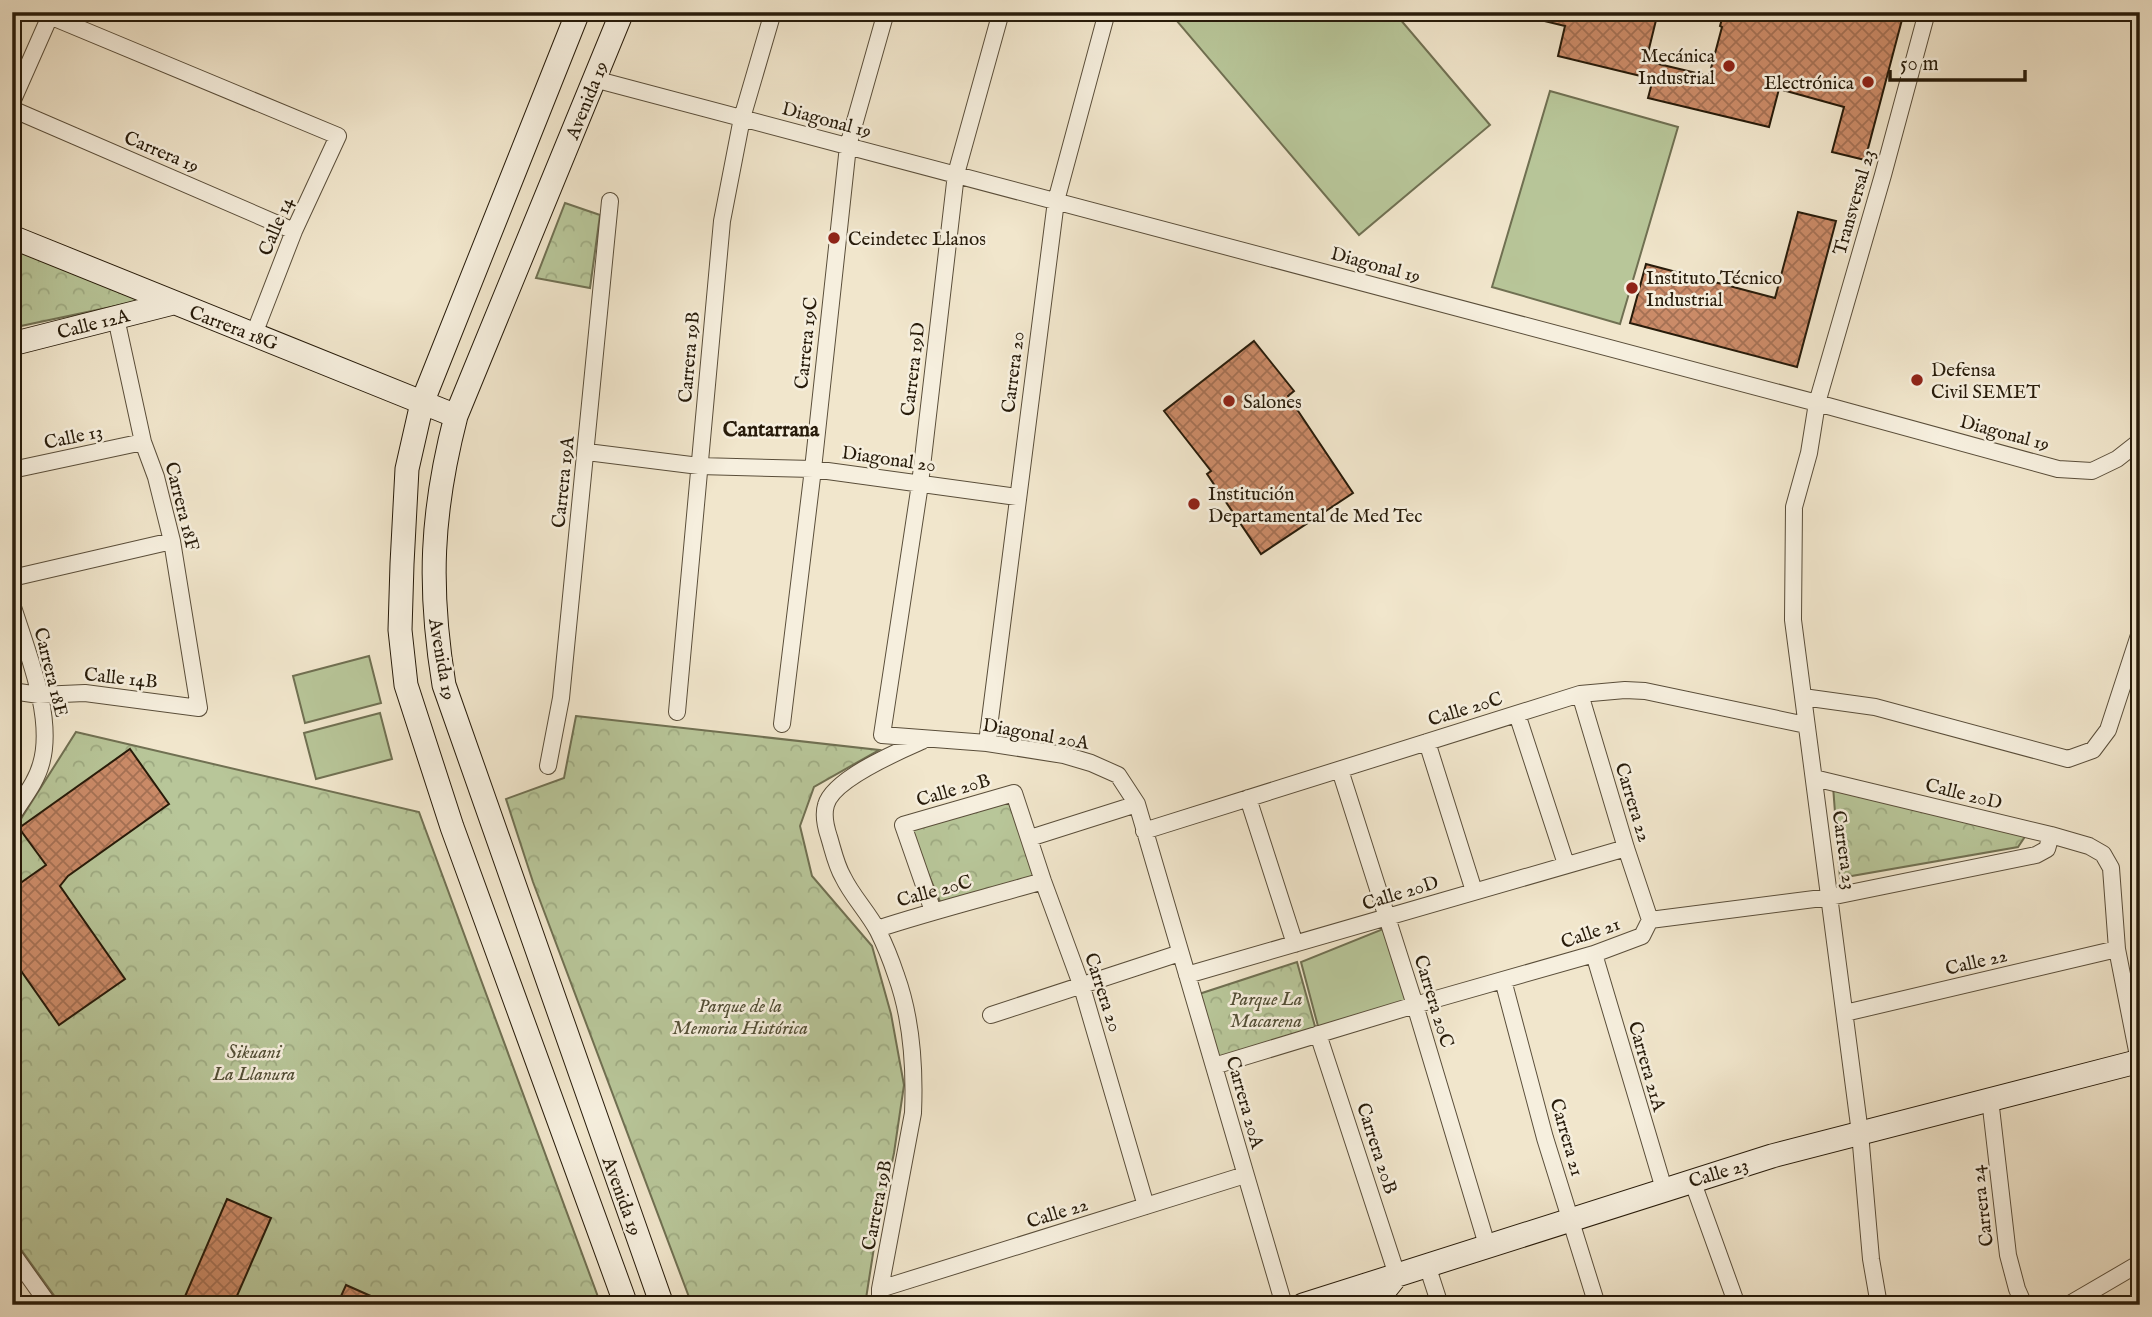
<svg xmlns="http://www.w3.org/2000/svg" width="2152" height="1317" font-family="'IM FELL English',serif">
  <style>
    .green { fill: #b8c699; stroke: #707052; stroke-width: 2 }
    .park { fill: url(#park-crowns); stroke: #707052; stroke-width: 2 }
    .building { fill: url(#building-cross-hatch); stroke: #271b0a; stroke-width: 2 }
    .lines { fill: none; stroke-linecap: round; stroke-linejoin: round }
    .street-casing { stroke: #5a4e3a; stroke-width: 18 }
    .secondary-casing { stroke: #271b0a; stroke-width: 25 }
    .street { stroke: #f6efde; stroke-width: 16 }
    .secondary { stroke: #f6efde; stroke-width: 23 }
    .poi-dot { fill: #8f2418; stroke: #f6efde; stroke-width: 2.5 }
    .labels { text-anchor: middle; stroke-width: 5; stroke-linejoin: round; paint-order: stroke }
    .poi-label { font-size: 19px; fill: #271b0a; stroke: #f6efde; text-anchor: start }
    .street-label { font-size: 19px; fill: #271b0a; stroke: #f6efde }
    .park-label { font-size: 19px; font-style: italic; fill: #524e35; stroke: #f6efde }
    .neighbourhood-label { font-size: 21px; font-weight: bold; fill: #271b0a; stroke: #f6efde }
  </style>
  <defs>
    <pattern id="park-crowns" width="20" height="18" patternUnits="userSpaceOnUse" patternTransform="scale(1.75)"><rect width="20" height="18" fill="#b8c699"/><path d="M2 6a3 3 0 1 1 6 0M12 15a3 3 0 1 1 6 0" fill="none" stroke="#9eaa82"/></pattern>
    <pattern id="building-cross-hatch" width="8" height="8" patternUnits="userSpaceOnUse" patternTransform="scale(1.75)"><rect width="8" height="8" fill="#cb8b68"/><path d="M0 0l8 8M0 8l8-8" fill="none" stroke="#a57154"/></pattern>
  </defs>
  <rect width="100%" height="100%" fill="#f1e6cc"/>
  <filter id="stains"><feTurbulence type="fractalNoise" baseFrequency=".00286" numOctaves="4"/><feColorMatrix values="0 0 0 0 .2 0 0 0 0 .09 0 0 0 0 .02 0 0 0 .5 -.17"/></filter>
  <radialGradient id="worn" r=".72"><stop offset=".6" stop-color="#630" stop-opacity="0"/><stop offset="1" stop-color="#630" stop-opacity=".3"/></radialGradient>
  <path class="green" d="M 1186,12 L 1394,12 L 1490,125 L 1359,235 L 1176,20 Z
    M 1550,91 L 1678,127 L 1620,324 L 1492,287 Z
    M 369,656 L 381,703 L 305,723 L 293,676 Z
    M 380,713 L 392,759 L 316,779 L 304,733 Z
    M 1383,929 L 1407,1001 L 1319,1030 L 1301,962 Z"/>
  <path class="park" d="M 565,203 L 600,215 L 590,288 L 536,278 Z
    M 12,243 L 149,299 L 16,327 L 12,317 Z
    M 576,716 L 879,750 L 814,787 L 800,826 L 812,876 L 872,946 L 891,1014 L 904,1085 L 894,1153 L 875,1241 L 865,1305 L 692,1305 L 533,882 L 506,799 L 564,778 Z
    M 76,732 L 419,812 L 601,1305 L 62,1305 L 58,1301 L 12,1237 L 12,833 Z
    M 1833,786 L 2026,835 L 2018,847 L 1840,878 Z
    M 1011,798 L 1037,880 L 941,904 L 908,826 Z
    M 1297,962 L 1316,1030 L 1215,1062 L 1196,995 Z"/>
  <path class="building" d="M 1532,12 L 1658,12 L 1646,61 L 1709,76 L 1722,27 L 1720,26 L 1724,12 L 1904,12 L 1865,160 L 1832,152 L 1844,107 L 1779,89 L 1769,127 L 1648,98 L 1653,79 L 1558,56 L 1565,26 L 1532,18 Z
    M 1798,212 L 1836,221 L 1797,367 L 1630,323 L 1646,264 L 1775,298 Z
    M 1254,341 L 1294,391 L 1288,396 L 1353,493 L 1261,554 L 1207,474 L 1211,471 L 1164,411 Z
    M 130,749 L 169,804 L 68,876 L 60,886 L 125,979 L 59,1025 L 12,958 L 12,889 L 46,865 L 19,828 Z
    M 227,1199 L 271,1218 L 233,1305 L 191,1305 L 183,1301 Z
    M 346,1285 L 391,1305 L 337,1305 Z"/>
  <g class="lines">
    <defs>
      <path id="street" d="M 40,12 L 338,136 L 294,231 L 254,334
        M 1001,12 L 956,174 L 920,484 L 882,735 L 987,743 L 1064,755 L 1091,763 L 1118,775 L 1137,804 L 1284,1305
        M 594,79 L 1817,403 L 2058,469 L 2092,471 L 2117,459 L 2140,441
        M 12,102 L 50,16
        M 12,109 L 294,231
        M 587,452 L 699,466 L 813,469 L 1017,497
        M 12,470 L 143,442
        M 12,578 L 172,541
        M 12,604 C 26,649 55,717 41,764 C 36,783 22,799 12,816
        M 12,691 L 39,695 L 85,693 L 199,708 L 172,541 L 156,477 L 143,442 L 116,318
        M 1580,694 L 1626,848 L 1650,920
        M 1803,697 L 1875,707 L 2068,759 L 2093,750 L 2108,730 L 2140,632
        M 677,712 L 722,221 L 742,118 L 773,12
        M 1517,714 L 1566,864
        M 782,724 L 813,469 L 848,146 L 886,12
        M 1427,742 L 1474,891
        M 987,743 L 1056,201 L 1107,12
        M 548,766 L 561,698 L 610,201
        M 1340,770 L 1415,1005 L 1487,1245
        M 1814,778 L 2051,835 L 2089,846 L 2103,854 L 2111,868 L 2117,949 L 2139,1061
        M 1248,798 L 1295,944
        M 1144,831 L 1580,694 L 1625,690 L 1645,691 L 1806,725
        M 1030,838 L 1137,804
        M 933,911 L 903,825 L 1014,793 L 1043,881 L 1082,987 L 1146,1206
        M 877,929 C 932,911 988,897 1043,881
        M 1594,954 L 1664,1189
        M 1187,975 L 1626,848
        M 1503,980 L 1545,1138 L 1597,1305
        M 1845,1013 L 2117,949
        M 991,1015 L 1180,953
        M 1318,1034 L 1397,1275
        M 1214,1066 L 1415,1005 L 1594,954 L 1642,936 L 1650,920 L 1830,897 L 2036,855 L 2047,849 L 2051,835
        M 1990,1099 L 2008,1255 L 2017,1289 L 2024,1305
        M 1692,1180 L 1737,1305
        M 12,1253 L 49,1305
        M 1427,1265 L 1440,1305
        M 880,1289 L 1245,1175
        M 880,1305 L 880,1289 L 913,1113 C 915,1066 912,1019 896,975 C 891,960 885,945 878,931 C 868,912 852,896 843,877 C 836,865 833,850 829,837 C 826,828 823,815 826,805 C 833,779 897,752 922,741
        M 1879,1305 L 1871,1259 L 1860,1133 L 1793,620 L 1794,507 L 1809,453 L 1817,403 L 1883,175 L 1927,12
        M 2068,1305 L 2140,1263"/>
      <path id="secondary" d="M 578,12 L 422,403 L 407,469 L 402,564 L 400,630 L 406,685 L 452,827 L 626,1305
        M 622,12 L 456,416 C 431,513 428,587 444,685 L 662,1305
        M 12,237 L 456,416
        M 12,344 L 173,303
        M 1303,1305 L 1772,1156 L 2140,1061
        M 1373,1305 L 1397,1275"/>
    </defs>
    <use href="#street" class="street-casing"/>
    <use href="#secondary" class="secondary-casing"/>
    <use href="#street" class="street"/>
    <use href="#secondary" class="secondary"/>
  </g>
  <g class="poi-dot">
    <circle cx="1729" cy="66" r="7"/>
    <circle cx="1868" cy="82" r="7"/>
    <circle cx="834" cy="238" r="7"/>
    <circle cx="1632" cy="288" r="7"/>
    <circle cx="1917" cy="380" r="7"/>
    <circle cx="1229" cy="401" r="7"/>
    <circle cx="1194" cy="504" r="7"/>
  </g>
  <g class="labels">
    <g class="poi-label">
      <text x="1715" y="62" text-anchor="end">Mecánica<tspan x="1715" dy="22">Industrial</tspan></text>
      <text x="1854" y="89" text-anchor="end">Electrónica</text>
      <text x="848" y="245">Ceindetec Llanos</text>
      <text x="1646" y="284">Instituto Técnico<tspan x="1646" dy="22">Industrial</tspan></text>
      <text x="1931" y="376">Defensa<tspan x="1931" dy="22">Civil SEMET</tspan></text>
      <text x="1243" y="408">Salones</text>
      <text x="1208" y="500">Institución<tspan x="1208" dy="22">Departamental de Med Tec</tspan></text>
    </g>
    <g class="street-label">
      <text transform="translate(586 100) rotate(-68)" y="7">Avenida 19</text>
      <text transform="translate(827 119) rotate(15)" y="7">Diagonal 19</text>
      <text transform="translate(162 151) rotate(23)" y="7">Carrera 19</text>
      <text transform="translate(1853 202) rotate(-74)" y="7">Transversal 23</text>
      <text transform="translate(275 226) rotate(-67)" y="7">Calle 14</text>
      <text transform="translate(1376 264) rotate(15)" y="7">Diagonal 19</text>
      <text transform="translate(93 323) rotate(-14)" y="7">Calle 12A</text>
      <text transform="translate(234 327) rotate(21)" y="7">Carrera 18G</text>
      <text transform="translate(805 343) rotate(-84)" y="7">Carrera 19C</text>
      <text transform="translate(688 357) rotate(-85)" y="7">Carrera 19B</text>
      <text transform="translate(912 369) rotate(-83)" y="7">Carrera 19D</text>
      <text transform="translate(1012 372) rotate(-83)" y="7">Carrera 20</text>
      <text transform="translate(2005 432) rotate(15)" y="7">Diagonal 19</text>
      <text transform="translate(73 436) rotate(-12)" y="7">Calle 13</text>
      <text transform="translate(889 458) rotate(8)" y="7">Diagonal 20</text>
      <text transform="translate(562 482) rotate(-84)" y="7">Carrera 19A</text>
      <text transform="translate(183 506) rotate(76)" y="7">Carrera 18F</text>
      <text transform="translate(443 659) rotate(80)" y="7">Avenida 19</text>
      <text transform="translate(52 672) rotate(76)" y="7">Carrera 18E</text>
      <text transform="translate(121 677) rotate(6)" y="7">Calle 14B</text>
      <text transform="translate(1465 708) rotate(-17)" y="7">Calle 20C</text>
      <text transform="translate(1036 733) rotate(10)" y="7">Diagonal 20A</text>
      <text transform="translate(953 789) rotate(-16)" y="7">Calle 20B</text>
      <text transform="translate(1964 793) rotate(14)" y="7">Calle 20D</text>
      <text transform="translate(1634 802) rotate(73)" y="7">Carrera 22</text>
      <text transform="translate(1845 850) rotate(82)" y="7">Carrera 23</text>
      <text transform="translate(934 890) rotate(-15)" y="7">Calle 20C</text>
      <text transform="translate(1400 892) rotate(-17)" y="7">Calle 20D</text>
      <text transform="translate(1590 932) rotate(-19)" y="7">Calle 21</text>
      <text transform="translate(1976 961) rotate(-13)" y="7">Calle 22</text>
      <text transform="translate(1104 992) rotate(72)" y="7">Carrera 20</text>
      <text transform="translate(1435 1001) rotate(73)" y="7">Carrera 20C</text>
      <text transform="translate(1648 1066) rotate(74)" y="7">Carrera 21A</text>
      <text transform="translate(1246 1102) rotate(74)" y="7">Carrera 20A</text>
      <text transform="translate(1568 1137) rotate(74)" y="7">Carrera 21</text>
      <text transform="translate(1378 1148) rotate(72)" y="7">Carrera 20B</text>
      <text transform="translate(1718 1172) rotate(-17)" y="7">Calle 23</text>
      <text transform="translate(623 1196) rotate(70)" y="7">Avenida 19</text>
      <text transform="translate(876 1205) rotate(-79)" y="7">Carrera 19B</text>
      <text transform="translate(1981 1206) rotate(-97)" y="7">Carrera 24</text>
      <text transform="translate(1057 1212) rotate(-17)" y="7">Calle 22</text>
    </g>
    <g class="park-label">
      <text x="1266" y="1005">Parque La<tspan x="1266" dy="22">Macarena</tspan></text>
      <text x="740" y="1012">Parque de la<tspan x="740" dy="22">Memoria Histórica</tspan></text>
      <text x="254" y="1058">Sikuani<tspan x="254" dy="22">La Llanura</tspan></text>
    </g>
    <g class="neighbourhood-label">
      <text x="771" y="436">Cantarrana</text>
    </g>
  </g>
  <rect width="2152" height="1317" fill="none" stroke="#f1e6cc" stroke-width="42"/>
  <rect x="14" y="14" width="2124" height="1289" fill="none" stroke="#271b0a" stroke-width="3.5"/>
  <rect x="21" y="21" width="2110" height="1275" fill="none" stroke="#271b0a" stroke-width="2"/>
  <path d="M1890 70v10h135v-10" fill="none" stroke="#271b0a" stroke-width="3.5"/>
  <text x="1900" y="70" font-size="21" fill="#271b0a" stroke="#f6efde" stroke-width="5" paint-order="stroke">50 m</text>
  <rect width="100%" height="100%" filter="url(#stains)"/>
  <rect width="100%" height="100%" fill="url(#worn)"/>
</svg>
